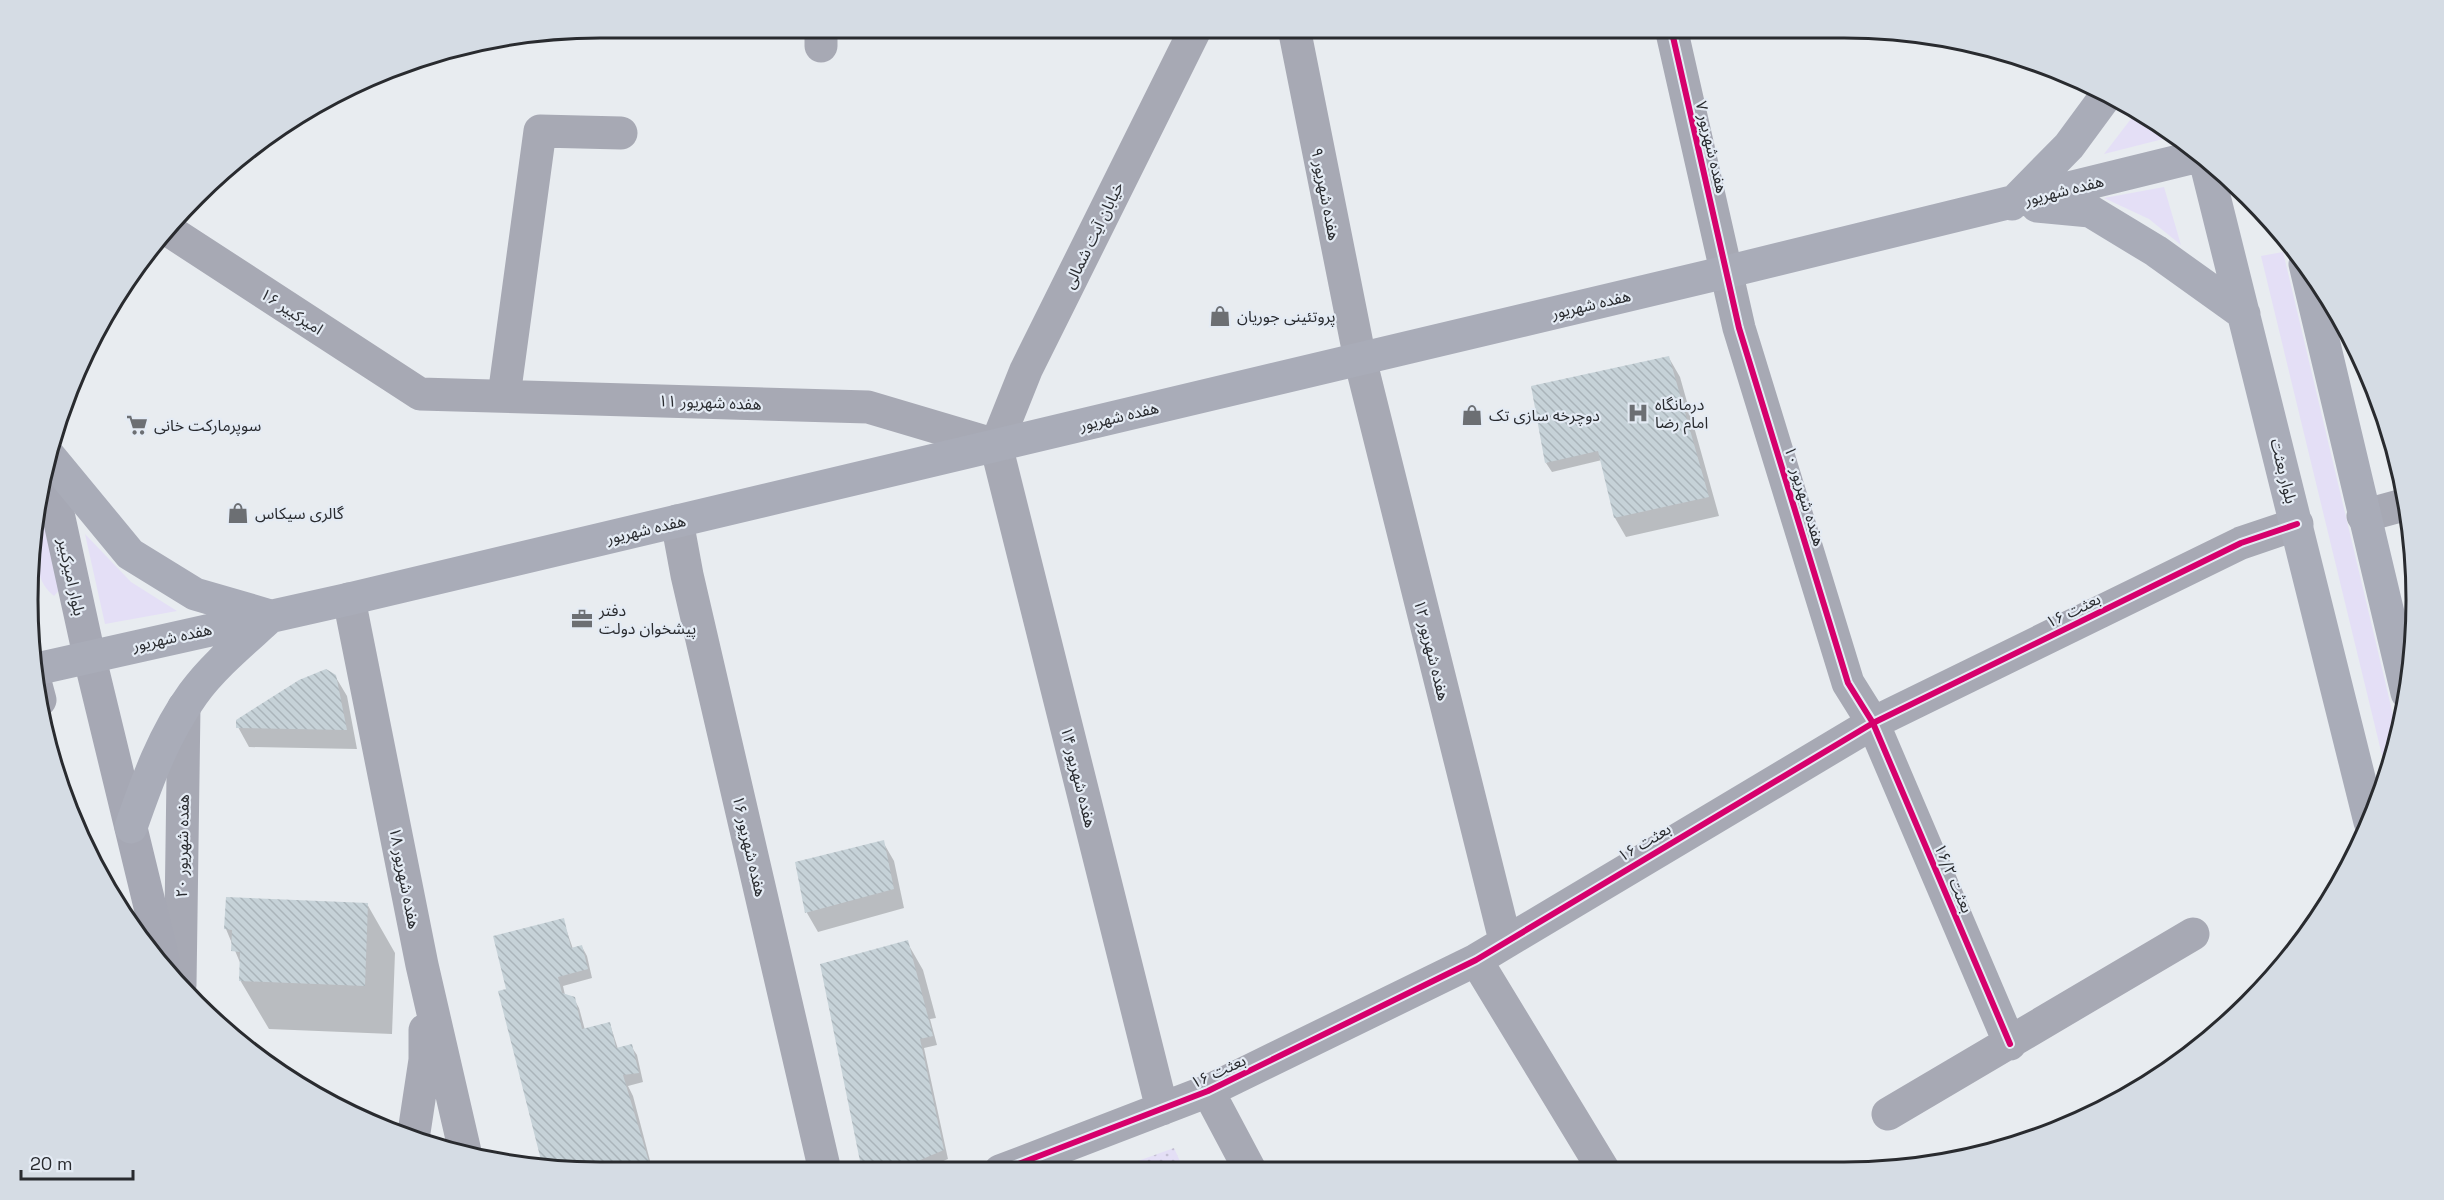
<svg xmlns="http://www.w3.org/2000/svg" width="2444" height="1200" font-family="'Space Grotesk','Noto Sans Arabic',sans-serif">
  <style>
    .green { fill: #e4dff6 }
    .garden { fill: url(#garden-dots) }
    .shadow { fill: #0003 }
    .building { fill: url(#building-back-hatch) }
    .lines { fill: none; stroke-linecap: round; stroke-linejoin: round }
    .minor { stroke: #a7a9b4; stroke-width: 33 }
    .tertiary { stroke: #a7a9b4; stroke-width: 33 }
    .secondary { stroke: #a6a8b4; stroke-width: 33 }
    .primary { stroke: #a9acb8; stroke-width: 33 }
    .cycleway-casing { stroke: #e4ebf4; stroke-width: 10 }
    .cycleway { stroke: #d6006c; stroke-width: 6 }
    .labels { text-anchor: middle; stroke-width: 4.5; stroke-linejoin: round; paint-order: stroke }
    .street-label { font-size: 16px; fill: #292b2f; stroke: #e4ebf4 }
    .poi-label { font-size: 16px; fill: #292b2f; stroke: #e4ebf4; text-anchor: start }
    .rim { fill: none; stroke: #292b2f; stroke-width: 3 }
  </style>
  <defs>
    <pattern id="garden-dots" width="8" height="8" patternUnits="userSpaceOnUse" patternTransform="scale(1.5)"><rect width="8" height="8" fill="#e4dff6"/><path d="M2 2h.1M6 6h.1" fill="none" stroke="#c4c0d3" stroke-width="1.8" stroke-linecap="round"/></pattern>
    <pattern id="building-back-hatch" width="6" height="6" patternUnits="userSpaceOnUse" patternTransform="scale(1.5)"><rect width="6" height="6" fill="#c6d2d8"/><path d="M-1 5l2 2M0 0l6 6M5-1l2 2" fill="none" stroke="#aab4ba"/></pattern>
  </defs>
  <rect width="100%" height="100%" fill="#e8ecf0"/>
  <path class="green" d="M 2137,111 L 2173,133 L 2171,137 L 2104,154 Z
    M 2164,187 L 2181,245 L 2149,219 L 2104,198 Z
    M 2283,252 L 2399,740 L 2387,776 L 2261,256 Z
    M 38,487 L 61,588 L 54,596 C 25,574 37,519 38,487 Z
    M 85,534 L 131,582 L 177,611 L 105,624 Z"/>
  <path class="garden" d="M 1174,1148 L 1184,1170 L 1113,1170 Z"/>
  <path class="shadow" d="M 1669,358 L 1680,377 L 1719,516 L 1626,537 L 1615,518 L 1602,460 L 1552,472 L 1546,463 Z
    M 335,676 L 347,696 L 357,749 L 249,747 L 238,727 Z
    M 883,842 L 894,861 L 904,908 L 818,932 L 807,913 L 797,863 Z
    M 367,904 L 395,953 L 392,1034 L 269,1029 L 240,980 L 241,965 L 226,929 Z
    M 563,920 L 573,949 L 582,947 L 587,956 L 592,978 L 563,986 L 565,995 L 574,999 L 579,1008 L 585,1030 L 610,1024 L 618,1049 L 631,1046 L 637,1055 L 643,1082 L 628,1086 L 633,1096 L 653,1172 L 563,1172 L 544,1169 L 526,1099 L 507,990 Z
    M 907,942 L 923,970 L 936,1018 L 930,1019 L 937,1045 L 924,1048 L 948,1159 L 920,1171 L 863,1171 Z"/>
  <path class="building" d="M 1669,356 L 1709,497 L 1614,518 L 1598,451 L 1545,463 L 1531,386 Z
    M 326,669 L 336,675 L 347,730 L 236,728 L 236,720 L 299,680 Z
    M 884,840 L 894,889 L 805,913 L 795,862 Z
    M 226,897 L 368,903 L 365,986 L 239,981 L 240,952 L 231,951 L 232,930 L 224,929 Z
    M 564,918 L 571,948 L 582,945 L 588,969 L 558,977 L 562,993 L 575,997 L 582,1029 L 610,1022 L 616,1048 L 632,1044 L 639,1073 L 623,1075 L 652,1172 L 563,1172 L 543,1168 L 498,991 L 506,989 L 493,936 Z
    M 908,940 L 933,1036 L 920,1039 L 944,1150 L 894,1171 L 862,1171 L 820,964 Z"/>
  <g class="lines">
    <path class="minor" d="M 1294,28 L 1360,359 L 1505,940
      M 1671,28 L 1739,328 L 1848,683 L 1873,723 L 2010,1044
      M 821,46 L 821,27
      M 165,228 L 420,394 L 868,407 L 996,445 L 1162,1109
      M 504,396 L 540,131 L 621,133
      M 2363,516 L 2407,504
      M 677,521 L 687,575 L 825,1171
      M 349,599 L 422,965 L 466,1156
      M 1476,960 L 1603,1169
      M 180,985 L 184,707
      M 1208,1091 L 1250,1170
      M 1888,1114 L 2193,934
      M 413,1139 L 425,1060 L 425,1030
      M 1000,1171 L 1208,1091 L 1476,960 L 1873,723 L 2241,543 L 2297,524"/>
    <path class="tertiary" d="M 996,445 L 1026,370 L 1196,28"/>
    <path class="secondary" d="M 47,463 L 89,655 L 163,960
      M 32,670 L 40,700"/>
    <path class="primary" d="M 2204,156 L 2370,822
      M 2012,204 L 2069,146 L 2108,93
      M 2037,206 L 2090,211 L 2156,251 L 2244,314
      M 2305,264 L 2407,693
      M 50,457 L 130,554 L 195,594 L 267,615
      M 32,670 L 349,599 L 1726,272 L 2203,155
      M 131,827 C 147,781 164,734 193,694 C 214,665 245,640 271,616"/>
    <defs>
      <path id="cycleway" d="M 1671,28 L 1739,328 L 1848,683 L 1873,723 L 2010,1044
        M 1000,1171 L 1208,1091 L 1476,960 L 1873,723 L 2241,543 L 2297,524"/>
    </defs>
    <use href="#cycleway" class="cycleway-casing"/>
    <use href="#cycleway" class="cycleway"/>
  </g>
  <defs>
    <symbol id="shop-bare" viewBox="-9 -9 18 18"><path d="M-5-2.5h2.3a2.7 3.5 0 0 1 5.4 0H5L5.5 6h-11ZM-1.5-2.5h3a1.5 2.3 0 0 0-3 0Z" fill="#6c6f73" stroke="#e4ebf4" stroke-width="2.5" paint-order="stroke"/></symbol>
    <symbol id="hospital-bare" viewBox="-9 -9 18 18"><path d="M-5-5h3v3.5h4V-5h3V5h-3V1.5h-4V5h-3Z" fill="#6c6f73" stroke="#e4ebf4" stroke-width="2.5" paint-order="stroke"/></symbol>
    <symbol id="supermarket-bare" viewBox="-9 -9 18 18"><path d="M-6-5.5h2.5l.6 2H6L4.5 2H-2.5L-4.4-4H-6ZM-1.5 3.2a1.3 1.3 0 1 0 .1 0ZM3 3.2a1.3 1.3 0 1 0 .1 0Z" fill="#6c6f73" stroke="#e4ebf4" stroke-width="2.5" paint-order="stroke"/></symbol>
    <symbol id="office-bare" viewBox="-9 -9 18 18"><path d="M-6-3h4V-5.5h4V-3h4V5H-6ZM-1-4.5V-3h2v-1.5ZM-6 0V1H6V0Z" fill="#6c6f73" stroke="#e4ebf4" stroke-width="2.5" paint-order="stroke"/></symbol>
  </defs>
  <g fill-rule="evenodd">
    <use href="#shop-bare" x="1205" y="301" width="30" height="30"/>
    <use href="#hospital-bare" x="1623" y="398" width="30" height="30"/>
    <use href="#shop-bare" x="1457" y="400" width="30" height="30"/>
    <use href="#supermarket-bare" x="122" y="410" width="30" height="30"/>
    <use href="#shop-bare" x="223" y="498" width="30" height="30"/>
    <use href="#office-bare" x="567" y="604" width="30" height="30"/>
  </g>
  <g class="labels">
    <g class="street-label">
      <text transform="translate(1712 147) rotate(77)" y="6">هفده شهریور ۷</text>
      <text transform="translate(2064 190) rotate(-14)" y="6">هفده شهریور</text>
      <text transform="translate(1326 194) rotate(79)" y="6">هفده شهریور ۹</text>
      <text transform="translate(1093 235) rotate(-64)" y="6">خیابان آیت شمالی</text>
      <text transform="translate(1591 304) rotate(-13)" y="6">هفده شهریور</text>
      <text transform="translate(292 311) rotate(33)" y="6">امیرکبیر ۱۶</text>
      <text transform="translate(710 402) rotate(2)" y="6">هفده شهریور ۱۱</text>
      <text transform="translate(1119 416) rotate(-13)" y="6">هفده شهریور</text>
      <text transform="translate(2284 471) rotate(76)" y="6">بلوار بعثت</text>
      <text transform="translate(1805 496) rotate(73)" y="6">هفده شهریور ۱۰</text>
      <text transform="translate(646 529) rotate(-13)" y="6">هفده شهریور</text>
      <text transform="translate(72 577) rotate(78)" y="6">بلوار امیرکبیر</text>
      <text transform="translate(2073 610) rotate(-26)" y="6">بعثت ۱۶</text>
      <text transform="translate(172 637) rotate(-12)" y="6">هفده شهریور</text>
      <text transform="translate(1432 650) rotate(76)" y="6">هفده شهریور ۱۲</text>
      <text transform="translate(1079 777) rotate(76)" y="6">هفده شهریور ۱۴</text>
      <text transform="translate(1644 842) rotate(-31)" y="6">بعثت ۱۶</text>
      <text transform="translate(182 846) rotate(-89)" y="6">هفده شهریور ۲۰</text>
      <text transform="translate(750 846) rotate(77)" y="6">هفده شهریور ۱۶</text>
      <text transform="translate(405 878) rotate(79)" y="6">هفده شهریور ۱۸</text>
      <text transform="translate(1954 878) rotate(67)" y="6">بعثت ۱۶/۲</text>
      <text transform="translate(1218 1071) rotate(-25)" y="6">بعثت ۱۶</text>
    </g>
    <g class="poi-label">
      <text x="1237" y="322">پروتئینی جوریان</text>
      <text x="1655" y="410">درمانگاه<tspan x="1655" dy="18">امام رضا</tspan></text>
      <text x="1489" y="421">دوچرخه سازی تک</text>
      <text x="154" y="431">سوپرمارکت خانی</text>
      <text x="255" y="519">گالری سیکاس</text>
      <text x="599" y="616">دفتر<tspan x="599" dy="18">پیشخوان دولت</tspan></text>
    </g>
  </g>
  <path d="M0 0H2444V1200H0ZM600 38H1844A562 562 0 0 1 2406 600V600A562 562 0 0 1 1844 1162H600A562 562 0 0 1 38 600V600A562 562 0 0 1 600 38Z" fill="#d5dce4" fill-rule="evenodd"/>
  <path class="rim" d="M600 38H1844A562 562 0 0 1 2406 600V600A562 562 0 0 1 1844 1162H600A562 562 0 0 1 38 600V600A562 562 0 0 1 600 38Z"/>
  <path d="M21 1170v9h112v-9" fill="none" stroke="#292b2f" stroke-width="3"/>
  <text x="30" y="1170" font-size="18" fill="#292b2f" stroke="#e4ebf4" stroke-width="4.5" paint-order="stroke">20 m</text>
</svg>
